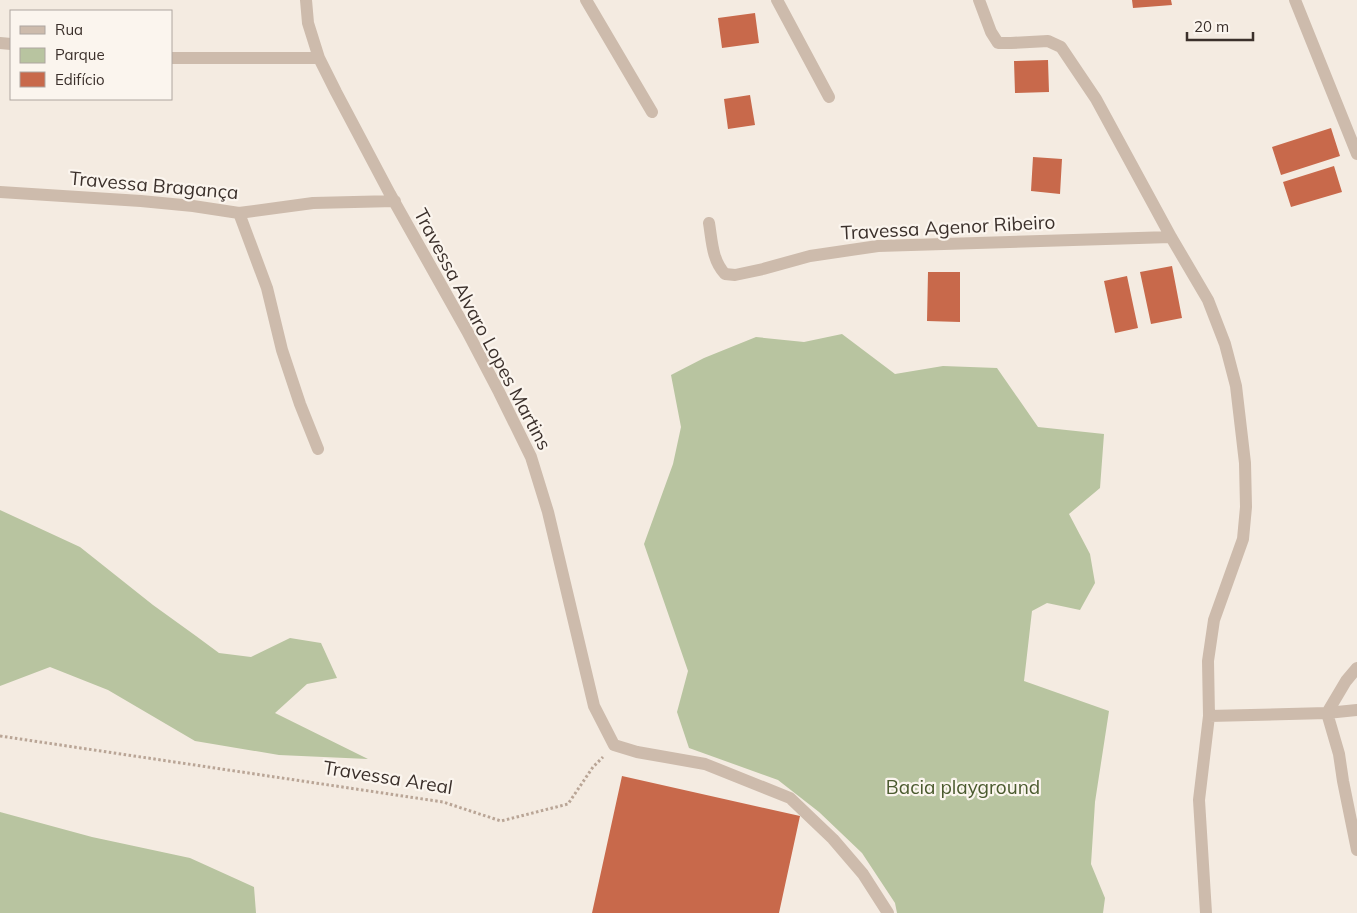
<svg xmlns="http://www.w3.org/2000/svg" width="1357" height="913" font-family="Mulish,sans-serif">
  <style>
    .green { fill: #b8c4a0 }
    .building { fill: #c8694b }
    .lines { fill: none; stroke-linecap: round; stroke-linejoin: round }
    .path { stroke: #b9a596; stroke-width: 3; stroke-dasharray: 2.5 2.5; stroke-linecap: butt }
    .minor { stroke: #cdbbac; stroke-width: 12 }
    .labels { text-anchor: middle; stroke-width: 4.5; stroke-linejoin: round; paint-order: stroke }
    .street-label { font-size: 19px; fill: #3b302b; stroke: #fbf5ee }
    .park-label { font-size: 19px; fill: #4a5a2e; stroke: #fbf5ee }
  </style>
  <rect width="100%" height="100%" fill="#f4ebe1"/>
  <path class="green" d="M 842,334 L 895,374 L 943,366 L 997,368 L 1038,427 L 1104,434 L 1100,488 L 1069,514 L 1090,554 L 1095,583 L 1080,610 L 1047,603 L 1032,611 L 1024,681 L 1109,711 L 1095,802 L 1091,864 L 1105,898 L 1103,913 L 897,913 L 895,903 L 862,853 L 819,812 L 778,780 L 689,748 L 677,712 L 688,671 L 644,544 L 673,464 L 681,427 L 671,375 L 704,358 L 756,337 L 804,342 Z
    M 0,510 L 80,547 L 153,605 L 196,636 L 219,653 L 251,657 L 290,638 L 321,643 L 337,678 L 307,684 L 275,713 L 368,759 L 279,755 L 195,741 L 108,690 L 50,667 L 0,686 Z
    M 0,812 L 92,837 L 190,858 L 254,887 L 256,913 L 0,913 Z"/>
  <path class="building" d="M 1132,0 L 1171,0 L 1172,5 L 1133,8 Z
    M 755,13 L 759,43 L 722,48 L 718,18 Z
    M 1048,60 L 1049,92 L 1015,93 L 1014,61 Z
    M 750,95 L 755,125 L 728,129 L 724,99 Z
    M 1331,128 L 1340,156 L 1281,175 L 1272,147 Z
    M 1033,157 L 1062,159 L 1060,194 L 1031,191 Z
    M 1334,166 L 1342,192 L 1291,207 L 1283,182 Z
    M 1172,266 L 1182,318 L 1151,324 L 1140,272 Z
    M 928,272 L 960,272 L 960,322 L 927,321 Z
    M 1127,276 L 1138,328 L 1115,333 L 1104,281 Z
    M 622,776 L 800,816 L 779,913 L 592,913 Z"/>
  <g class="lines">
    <path class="path" d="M 0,736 L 443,802 L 501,821 L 568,804 L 593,767 L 603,757"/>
    <path class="minor" d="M 306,0 L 308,23 L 319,58 L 336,92 L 390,194 L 467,331 L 499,392 L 531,457 L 548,512 L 594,706 L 614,745 L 637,752 L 705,764 L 790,798 L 833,839 L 863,874 L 888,913
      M 586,0 L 652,112
      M 777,0 L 829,97
      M 979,0 L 991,32 L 998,43 L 1011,43 L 1048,41 L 1061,47 L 1096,99 L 1171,237 L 1208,300 L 1225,344 L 1236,386 L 1245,463 L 1246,507 L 1243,539 L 1214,620 L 1208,661 L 1209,716 L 1199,800 L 1206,913
      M 1295,0 L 1357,154
      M 0,43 L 11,44
      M 171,58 L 319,58
      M 0,192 L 141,201 L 193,206 L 239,213 L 313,203 L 395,201
      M 239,213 L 267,288 L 282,350 L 300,404 L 318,449
      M 709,223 C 712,241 712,260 725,274 L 735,275 L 763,269 L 810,256 L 878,246 L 1171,237
      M 1357,668 L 1346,681 L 1327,713 L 1339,754 L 1343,781 L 1357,850
      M 1209,716 L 1327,713 L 1357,710"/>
  </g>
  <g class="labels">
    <g class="street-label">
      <text transform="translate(154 185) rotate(5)" y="7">Travessa Bragança</text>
      <text transform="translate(948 227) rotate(-3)" y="7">Travessa Agenor Ribeiro</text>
      <text transform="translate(483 329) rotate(62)" y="7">Travessa Alvaro Lopes Martins</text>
      <text transform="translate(388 777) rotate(9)" y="7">Travessa Areal</text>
    </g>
    <g class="park-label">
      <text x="963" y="794">Bacia playground</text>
    </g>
  </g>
  <rect x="10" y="10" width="162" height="90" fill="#fbf5ee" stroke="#aea6a0"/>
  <rect x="20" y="26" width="25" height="8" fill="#cdbbac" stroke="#aea6a0"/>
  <text x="55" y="35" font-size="15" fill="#3b302b">Rua</text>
  <rect x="20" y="48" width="25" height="15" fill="#b8c4a0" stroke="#aea6a0"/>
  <text x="55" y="60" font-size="15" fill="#3b302b">Parque</text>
  <rect x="20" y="72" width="25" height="15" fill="#c8694b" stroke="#aea6a0"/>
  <text x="55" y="85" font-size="15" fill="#3b302b">Edifício</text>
  <path d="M1187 32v8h66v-8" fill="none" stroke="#3b302b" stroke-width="2.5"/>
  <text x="1194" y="32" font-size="15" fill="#3b302b" stroke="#fbf5ee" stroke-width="4" paint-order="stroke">20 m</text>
</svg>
